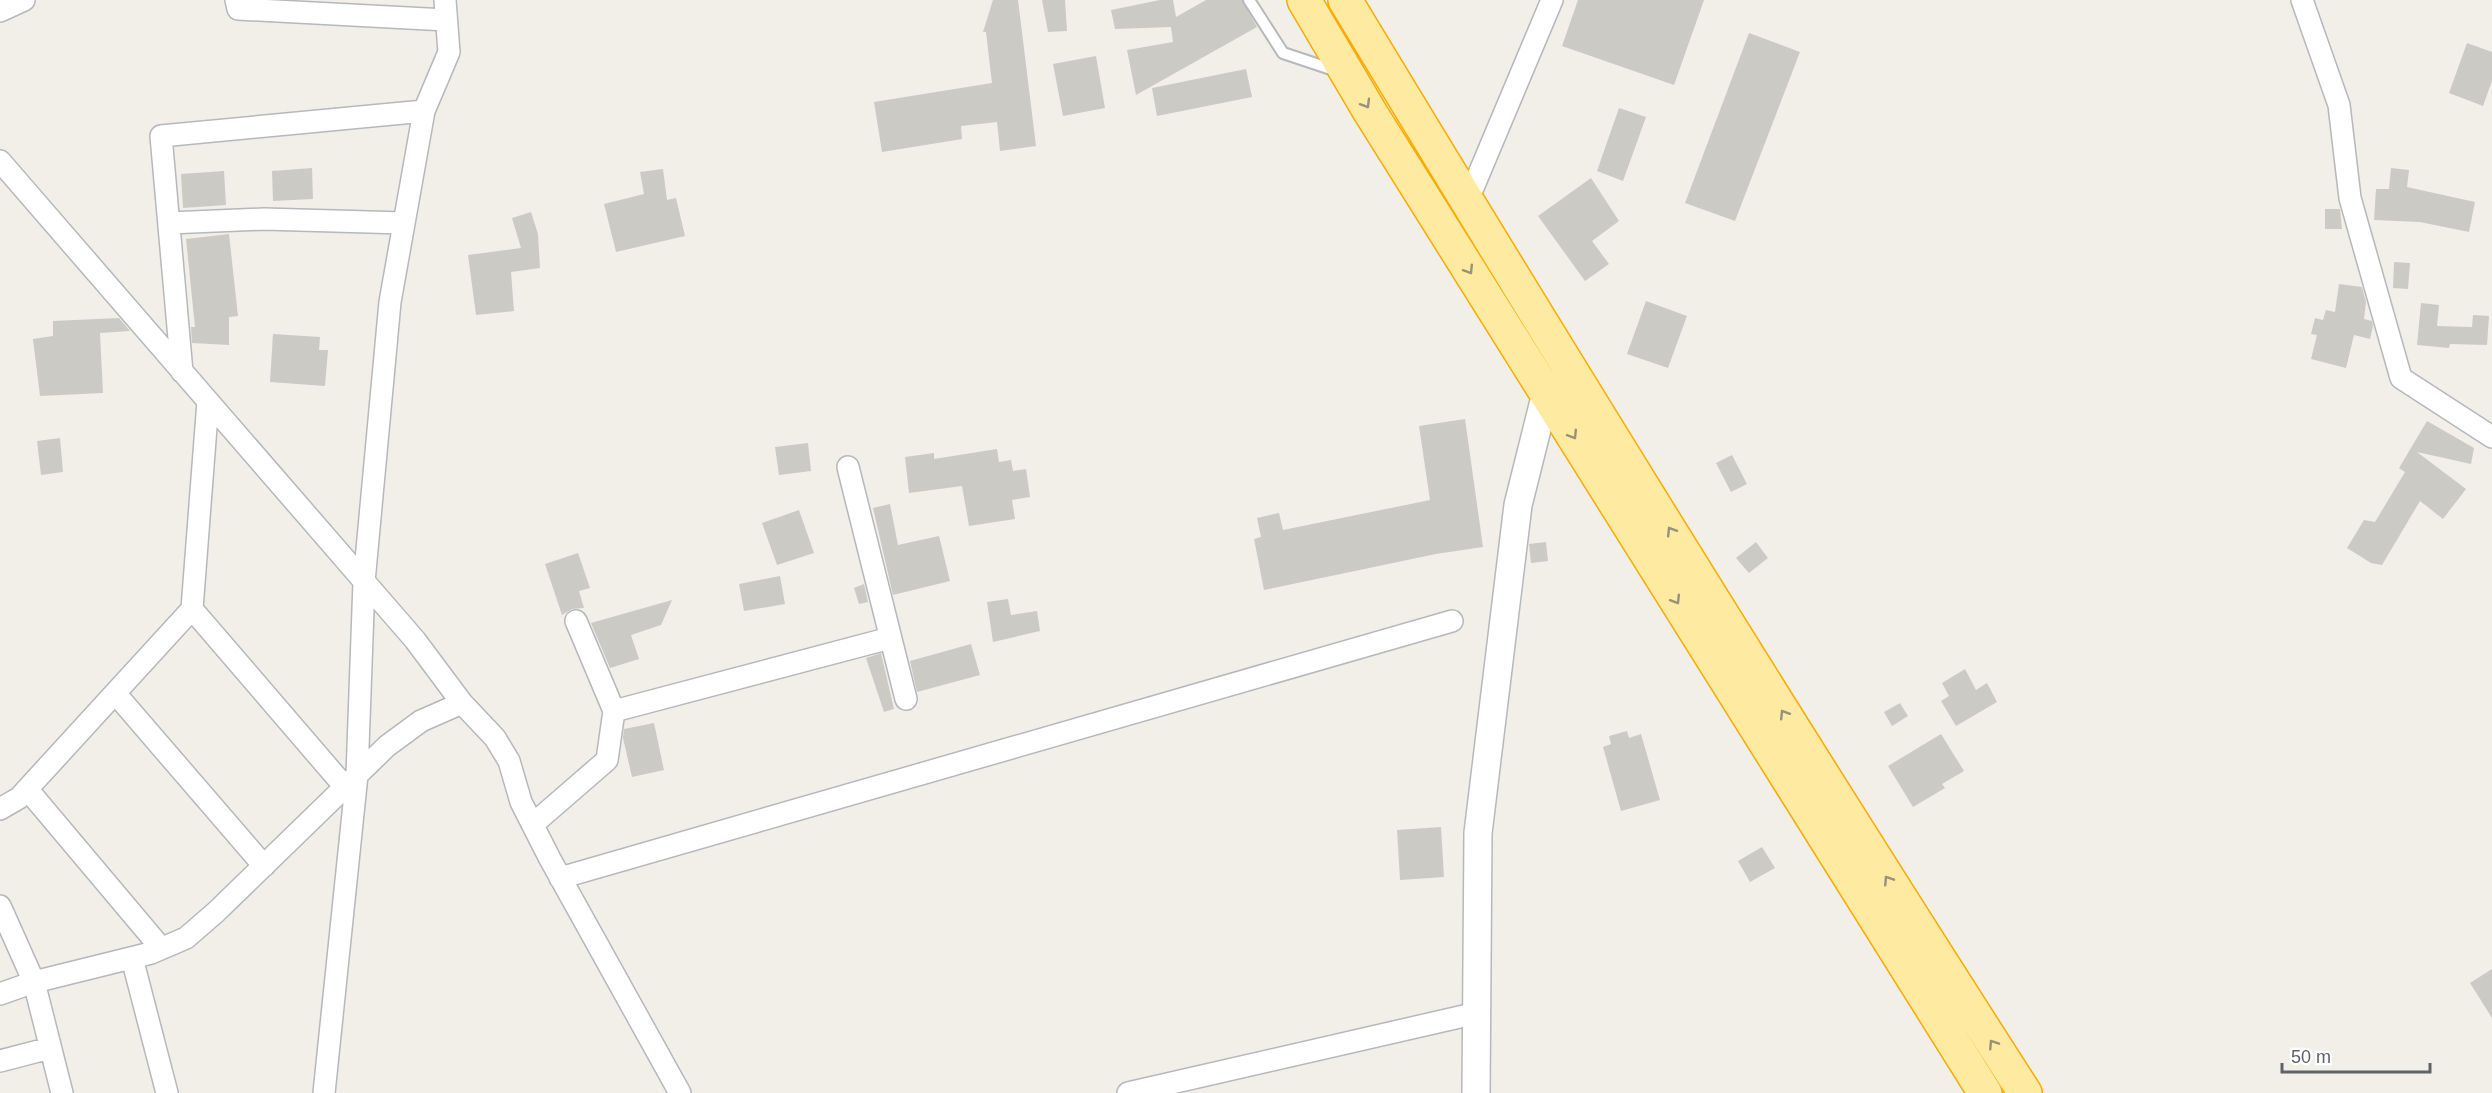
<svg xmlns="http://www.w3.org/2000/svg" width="2492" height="1093" font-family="Helvetica,sans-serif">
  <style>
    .building { fill: #cccac5 }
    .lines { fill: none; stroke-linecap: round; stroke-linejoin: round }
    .service-casing { stroke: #b5b8bc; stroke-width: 14 }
    .minor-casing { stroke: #b5b8bc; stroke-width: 24 }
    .tertiary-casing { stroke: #b5b8bc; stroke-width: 30 }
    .trunk-casing { stroke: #f9ab00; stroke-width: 36 }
    .service { stroke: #fff; stroke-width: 10 }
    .minor { stroke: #fff; stroke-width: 21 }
    .tertiary { stroke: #fff; stroke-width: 27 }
    .trunk { stroke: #feeaa1; stroke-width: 33 }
    .oneway { stroke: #97927c }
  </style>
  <rect width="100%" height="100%" fill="#f1efe8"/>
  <path class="building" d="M 993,0 L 1018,0 L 1036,146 L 1000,151 L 997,122 L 961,126 L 962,139 L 882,152 L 874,102 L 992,83 L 986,32 L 983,32 Z
    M 1042,0 L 1065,0 L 1067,31 L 1048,32 Z
    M 1160,0 L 1173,0 L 1176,17 L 1206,0 L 1242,0 L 1257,27 L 1136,95 L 1127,50 L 1173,42 L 1171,27 L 1115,29 L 1111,10 Z
    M 1578,0 L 1704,0 L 1674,85 L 1562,46 Z
    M 1749,33 L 1800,52 L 1735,221 L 1685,203 Z
    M 2467,43 L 2492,52 L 2492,81 L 2483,106 L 2449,93 Z
    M 1096,56 L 1105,108 L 1063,116 L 1053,64 Z
    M 1246,69 L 1252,97 L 1157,116 L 1152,88 Z
    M 1619,108 L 1646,117 L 1623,181 L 1597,171 Z
    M 312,168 L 313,199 L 273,201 L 272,171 Z
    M 2391,168 L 2409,170 L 2407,187 L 2475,202 L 2469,232 L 2420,222 L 2374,220 L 2376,189 L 2389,189 Z
    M 663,169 L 667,200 L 676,198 L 685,236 L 616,252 L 604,204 L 644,194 L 640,172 Z
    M 224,171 L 226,205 L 183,208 L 181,174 Z
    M 1591,178 L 1619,221 L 1592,241 L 1609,264 L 1585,281 L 1538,216 Z
    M 2325,209 L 2340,209 L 2342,229 L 2325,229 Z
    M 531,212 L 538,234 L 540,268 L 511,272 L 514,311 L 476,315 L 468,255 L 521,248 L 512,218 Z
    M 229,234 L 238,316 L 229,317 L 229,345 L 192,343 L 191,327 L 195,327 L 186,239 Z
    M 2394,262 L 2410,263 L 2408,289 L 2393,288 Z
    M 2339,284 L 2362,287 L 2366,302 L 2364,319 L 2372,321 L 2373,326 L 2370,339 L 2354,335 L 2346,368 L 2311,359 L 2317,335 L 2311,334 L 2315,318 L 2323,320 L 2326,310 L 2335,312 Z
    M 1646,301 L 1687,316 L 1668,368 L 1627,354 Z
    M 2421,303 L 2439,305 L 2437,326 L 2472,327 L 2473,315 L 2489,316 L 2487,345 L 2450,344 L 2449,348 L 2417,345 Z
    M 119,318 L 130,331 L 100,333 L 103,393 L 40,396 L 33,339 L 53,336 L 53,321 Z
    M 273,334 L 320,337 L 319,350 L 328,350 L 325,386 L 270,382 Z
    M 1465,419 L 1483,547 L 1436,554 L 1264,590 L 1254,539 L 1261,537 L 1257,518 L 1279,513 L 1283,530 L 1430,500 L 1419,426 Z
    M 2427,421 L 2474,448 L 2471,464 L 2417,452 L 2466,489 L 2443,519 L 2420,501 L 2382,565 L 2371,563 L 2347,548 L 2364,520 L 2375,522 L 2405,472 L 2399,468 Z
    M 60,438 L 63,472 L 41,475 L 37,441 Z
    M 808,443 L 811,471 L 779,475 L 775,447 Z
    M 997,449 L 999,462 L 1011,460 L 1013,471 L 1026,469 L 1030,497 L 1012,500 L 1015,519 L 969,526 L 962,486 L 909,493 L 905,457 L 934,453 L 934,459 Z
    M 1732,455 L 1747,484 L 1731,492 L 1716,463 Z
    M 890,504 L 898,545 L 939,536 L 950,581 L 893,595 L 873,508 Z
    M 799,510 L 814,553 L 777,565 L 762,523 Z
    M 1546,542 L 1548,561 L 1531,563 L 1529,544 Z
    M 1756,542 L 1768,558 L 1749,573 L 1736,558 Z
    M 578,553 L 590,588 L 579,591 L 584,608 L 572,609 L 562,615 L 545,564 Z
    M 780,576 L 785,604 L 744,611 L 739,584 Z
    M 864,584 L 868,602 L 859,604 L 854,588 Z
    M 1008,599 L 1011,615 L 1037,611 L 1040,631 L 993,642 L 987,602 Z
    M 672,600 L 661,625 L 631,635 L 639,659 L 610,668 L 591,623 Z
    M 971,644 L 980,675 L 917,692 L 910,661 Z
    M 881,653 L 894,709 L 884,712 L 866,658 Z
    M 1965,669 L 1976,690 L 1987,683 L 1997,702 L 1956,726 L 1941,701 L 1949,696 L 1942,683 Z
    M 1900,703 L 1908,716 L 1892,726 L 1884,712 Z
    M 654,723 L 664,770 L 632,777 L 623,738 L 624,729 Z
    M 1627,731 L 1629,738 L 1641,734 L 1660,800 L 1621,811 L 1603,747 L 1611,744 L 1609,736 Z
    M 1941,734 L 1964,771 L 1942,784 L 1945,788 L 1913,807 L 1888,766 Z
    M 1441,827 L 1444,877 L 1400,880 L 1397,830 Z
    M 1762,847 L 1775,868 L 1750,882 L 1738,861 Z
    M 2492,969 L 2492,1018 L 2470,983 Z"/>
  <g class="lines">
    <defs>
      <path id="service" d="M 1249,0 L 1283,53 L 1337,71"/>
      <path id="minor" d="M 236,0 L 238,9 L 446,20
        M 2302,0 L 2339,105 L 2350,198 L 2401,378 L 2492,437
        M 0,11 L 24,0
        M 0,161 L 415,640 L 462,703 L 495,738 L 509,761 L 521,802 L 550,859 L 680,1093
        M 1467,202 L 1552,0
        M 169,223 L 264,219 L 404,223
        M 182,372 L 161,136 L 424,111
        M 208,401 L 192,609 L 345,787
        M 848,467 L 906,699
        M 115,693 L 264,866
        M 614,711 L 890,638
        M 33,796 L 161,948
        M 0,809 L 19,798 L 192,609
        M 539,819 L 607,760 L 614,711 L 576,621
        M 560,878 L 1452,621
        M 0,906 L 34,982 L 62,1093
        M 132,958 L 167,1093
        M 0,994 L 34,982 L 151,953 L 186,938 L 216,912 L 387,746 L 421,721 L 462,703
        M 0,1061 L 50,1048
        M 324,1093 L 357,775 L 364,582 L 390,302 L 424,111 L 449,52 L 445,0
        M 1128,1093 L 1477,1013"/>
      <path id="tertiary" d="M 1476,1093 L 1478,833 L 1518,505 L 1546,393 L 1557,384"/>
      <path id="trunk" d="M 1304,0 L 1370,112 L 1985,1093
        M 1345,0 C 1567,367 1793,732 2025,1093"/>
    </defs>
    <use href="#service" class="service-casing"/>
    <use href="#minor" class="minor-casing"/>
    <use href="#tertiary" class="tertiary-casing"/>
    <use href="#trunk" class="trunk-casing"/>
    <use href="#service" class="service"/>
    <use href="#minor" class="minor"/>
    <use href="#tertiary" class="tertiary"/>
    <use href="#trunk" class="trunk"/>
  </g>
  <defs><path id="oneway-chevron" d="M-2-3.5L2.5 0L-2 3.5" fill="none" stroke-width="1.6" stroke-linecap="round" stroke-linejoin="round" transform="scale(1.5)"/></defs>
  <g class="oneway">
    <use href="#oneway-chevron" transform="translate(1366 104) rotate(59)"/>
    <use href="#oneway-chevron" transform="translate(1469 270) rotate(58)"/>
    <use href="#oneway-chevron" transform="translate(1573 435) rotate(58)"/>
    <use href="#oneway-chevron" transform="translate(1671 531) rotate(-122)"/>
    <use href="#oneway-chevron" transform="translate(1676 600) rotate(58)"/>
    <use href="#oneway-chevron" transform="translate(1784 714) rotate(-122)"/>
    <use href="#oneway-chevron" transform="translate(1888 880) rotate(-123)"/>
    <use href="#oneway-chevron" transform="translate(1993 1044) rotate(-123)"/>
  </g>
  <path d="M2282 1063v9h148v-9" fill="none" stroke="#5f6368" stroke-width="3"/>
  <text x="2291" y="1063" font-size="18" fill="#5f6368" stroke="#ffffff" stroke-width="4.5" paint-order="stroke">50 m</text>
</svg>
